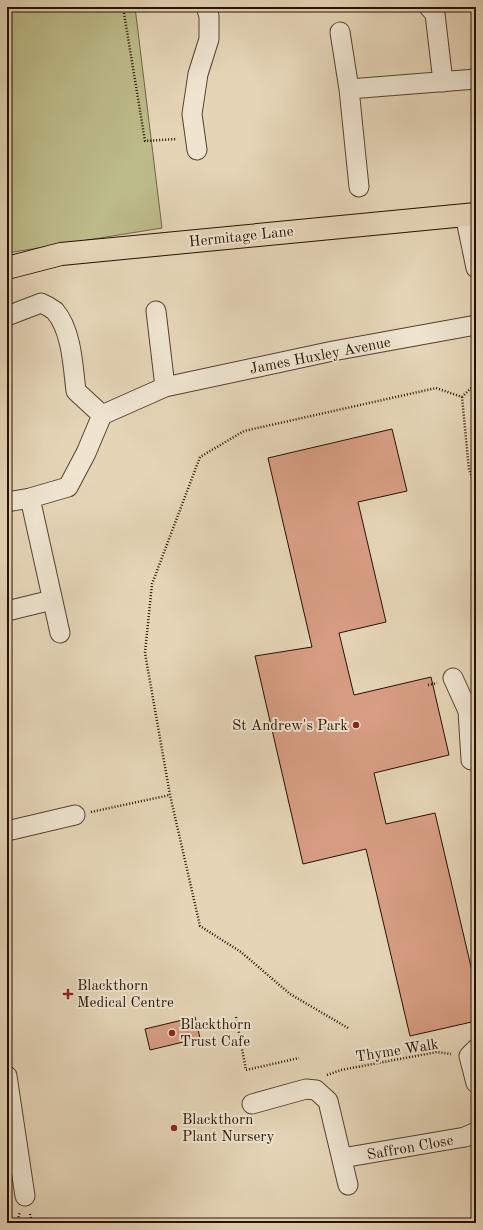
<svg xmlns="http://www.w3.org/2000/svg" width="483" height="1230" font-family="'Old Standard TT',serif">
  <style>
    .green { fill: #bcbb89; stroke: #716644 }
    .building { fill: #d89e84; stroke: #261000 }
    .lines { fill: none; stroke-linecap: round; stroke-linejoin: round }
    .minor-casing { stroke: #56412e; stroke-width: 21 }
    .major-casing { stroke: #261000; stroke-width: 24 }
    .path { stroke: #261000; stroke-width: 2.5; stroke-dasharray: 1 2; stroke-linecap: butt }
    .minor { stroke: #eee4d0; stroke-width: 19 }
    .major { stroke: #e5d5b7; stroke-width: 22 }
    .poi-dot { fill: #8f2418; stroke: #eee4d0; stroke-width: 1.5 }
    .labels { text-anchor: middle; stroke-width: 4; stroke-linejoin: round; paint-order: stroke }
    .street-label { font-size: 15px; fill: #261000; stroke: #eee4d0 }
    .poi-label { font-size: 15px; fill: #261000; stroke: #eee4d0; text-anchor: start }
  </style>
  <rect width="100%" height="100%" fill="#e5d5b7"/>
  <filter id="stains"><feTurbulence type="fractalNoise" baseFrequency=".005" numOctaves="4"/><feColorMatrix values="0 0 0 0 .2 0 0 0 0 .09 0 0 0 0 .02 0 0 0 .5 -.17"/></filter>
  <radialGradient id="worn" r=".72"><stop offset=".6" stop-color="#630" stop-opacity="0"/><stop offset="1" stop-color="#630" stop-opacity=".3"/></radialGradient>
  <path class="green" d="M 7,7 L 135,7 L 162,228 L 7,253 Z"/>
  <path class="building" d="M 392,429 L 407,491 L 358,502 L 386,622 L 339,633 L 354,695 L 431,677 L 449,755 L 374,773 L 386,824 L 435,813 L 472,971 L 476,970 L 476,1021 L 410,1036 L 366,849 L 303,864 L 255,656 L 312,647 L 268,458 Z
    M 195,1017 L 200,1038 L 150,1050 L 145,1029 Z"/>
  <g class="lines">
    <defs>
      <path id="minor" d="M 429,7 L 435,14 L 443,82
        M 340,32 L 349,89 L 359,187
        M 349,89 L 476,79
        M 197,150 L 192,114 L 198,74 L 209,39 L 209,16 L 206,7
        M 465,215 L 476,268
        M 156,311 L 165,387
        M 7,316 L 41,303 C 46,305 51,308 55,311 C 72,331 73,367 76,391 L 102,415
        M 30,498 L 60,633
        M 7,502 L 30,498 L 68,487 L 86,453 L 102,415 L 165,387 L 333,351 L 476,325
        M 7,611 L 52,600
        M 453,678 L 468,711 L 471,760
        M 7,831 L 75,815
        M 476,1049 L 469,1056 L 476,1083
        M 7,1076 L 25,1196
        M 252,1104 L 306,1089 L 316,1090 L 328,1101 L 348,1185
        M 342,1158 L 465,1137 L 476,1132"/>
      <path id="major" d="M 7,268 L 61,254 L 476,214"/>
    </defs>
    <use href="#minor" class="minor-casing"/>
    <use href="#major" class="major-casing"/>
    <path class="path" d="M 123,7 L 145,141 L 177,139
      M 473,387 L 476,398
      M 462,397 L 476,383
      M 428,685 L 437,683
      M 91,812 L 170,795
      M 236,1017 L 246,1070 L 299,1058
      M 348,1028 L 290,994 L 241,952 L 200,926 L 170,795 L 145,653 L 152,584 L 200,457 L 244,431 L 436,388 L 462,397 L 469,470 L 476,486
      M 327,1075 L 341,1070 L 437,1052 L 451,1054
      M 30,1214 L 32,1223
      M 17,1223 L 20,1212"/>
    <use href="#minor" class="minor"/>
    <use href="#major" class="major"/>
  </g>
  <g class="poi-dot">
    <circle cx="356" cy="725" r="4"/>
    <path d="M66 988h4v4h4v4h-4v4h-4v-4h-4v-4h4z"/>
    <circle cx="172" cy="1033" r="4"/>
    <circle cx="174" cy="1128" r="4"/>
  </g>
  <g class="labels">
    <g class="street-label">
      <text transform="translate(241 236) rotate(-6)" y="5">Hermitage Lane</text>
      <text transform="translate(320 355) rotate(-11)" y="5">James Huxley Avenue</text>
      <text transform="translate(397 1050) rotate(-9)" y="5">Thyme Walk</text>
      <text transform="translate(410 1147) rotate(-10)" y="5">Saffron Close</text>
    </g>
    <g class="poi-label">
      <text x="348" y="730" text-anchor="end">St Andrew's Park</text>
      <text x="77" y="990">Blackthorn<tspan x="77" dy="17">Medical Centre</tspan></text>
      <text x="180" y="1029">Blackthorn<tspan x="180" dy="17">Trust Cafe</tspan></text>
      <text x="182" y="1124">Blackthorn<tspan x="182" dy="17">Plant Nursery</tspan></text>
    </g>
  </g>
  <rect width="483" height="1230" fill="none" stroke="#e5d5b7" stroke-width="24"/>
  <rect x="8" y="8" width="467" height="1214" fill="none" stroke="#261000" stroke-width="2"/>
  <rect x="12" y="12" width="459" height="1206" fill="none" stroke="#261000"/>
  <rect width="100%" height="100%" filter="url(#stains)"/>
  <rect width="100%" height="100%" fill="url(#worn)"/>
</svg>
